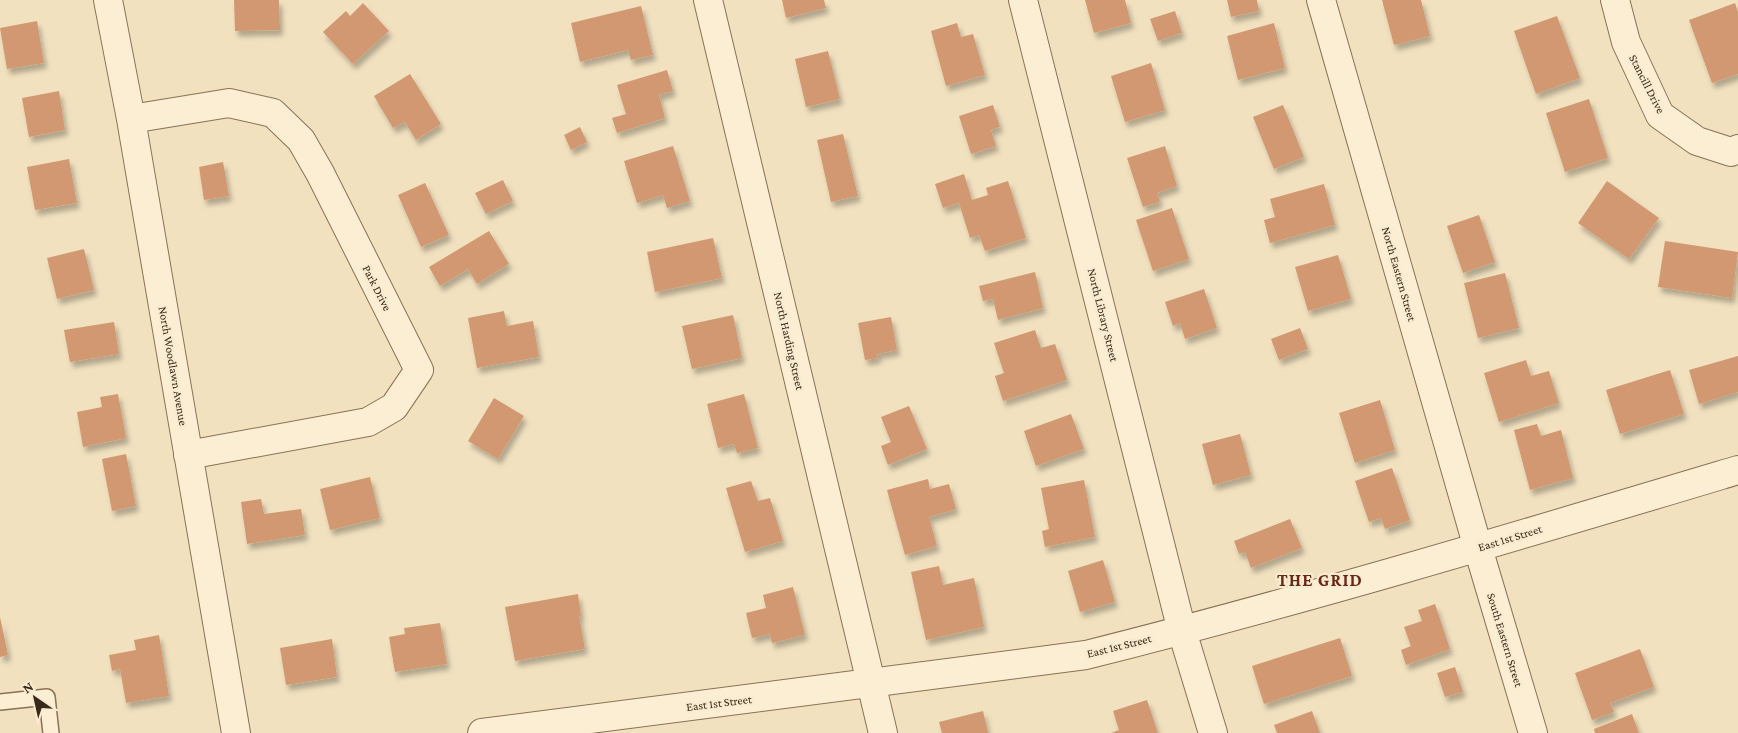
<svg xmlns="http://www.w3.org/2000/svg" width="1738" height="733" font-family="'Crimson Pro',serif">
  <style>
    .building { fill: #d29871; filter: url(#shadow) }
    .lines { fill: none; stroke-linecap: round; stroke-linejoin: round }
    .service-casing { stroke: #8b7156; stroke-width: 18 }
    .minor-casing { stroke: #8b7156; stroke-width: 30 }
    .tertiary-casing { stroke: #8b7156; stroke-width: 30 }
    .service { stroke: #fbeed2; stroke-width: 15 }
    .minor { stroke: #fbeed2; stroke-width: 28 }
    .tertiary { stroke: #fbeed2; stroke-width: 28 }
    .labels { text-anchor: middle; stroke-width: 4.5; stroke-linejoin: round; paint-order: stroke }
    .street-label { font-size: 12px; fill: #39291b; stroke: #f8ebcf }
    .district-label { font-size: 18px; font-weight: bold; letter-spacing: 1px; fill: #692717; stroke: #f8ebcf }
  </style>
  <defs>
    <filter id="shadow"><feDropShadow dx="3" dy="5.5" stdDeviation="2.5" flood-color="#0004"/></filter>
  </defs>
  <rect width="100%" height="100%" fill="#f1e1bf"/>
  <path class="building" d="M 234,0 L 279,0 L 280,30 L 235,31 Z
    M 782,0 L 824,0 L 826,8 L 786,18 Z
    M 1085,0 L 1125,0 L 1131,23 L 1094,33 Z
    M 1227,0 L 1257,0 L 1259,11 L 1231,17 Z
    M 1382,0 L 1421,0 L 1430,36 L 1394,45 Z
    M 363,3 L 389,31 L 353,64 L 323,32 L 346,11 L 350,16 Z
    M 1735,3 L 1738,12 L 1738,74 L 1712,83 L 1689,20 Z
    M 641,6 L 653,55 L 631,60 L 628,50 L 580,62 L 571,23 Z
    M 1175,11 L 1182,33 L 1158,41 L 1150,19 Z
    M 1557,16 L 1580,78 L 1536,94 L 1514,31 Z
    M 37,21 L 44,63 L 7,69 L 0,28 Z
    M 957,23 L 961,37 L 973,34 L 985,75 L 946,86 L 931,31 Z
    M 1274,23 L 1285,68 L 1238,80 L 1227,36 Z
    M 828,51 L 840,99 L 806,107 L 795,59 Z
    M 1151,63 L 1165,110 L 1125,122 L 1111,76 Z
    M 667,70 L 673,91 L 659,95 L 665,118 L 617,133 L 612,118 L 626,114 L 617,85 Z
    M 410,74 L 441,124 L 416,140 L 405,122 L 393,128 L 374,96 Z
    M 59,91 L 65,130 L 29,137 L 22,98 Z
    M 1589,99 L 1608,158 L 1565,172 L 1546,113 Z
    M 993,105 L 1000,127 L 991,130 L 996,146 L 971,154 L 959,116 Z
    M 1283,105 L 1304,157 L 1274,169 L 1253,117 Z
    M 580,127 L 587,142 L 571,150 L 564,135 Z
    M 843,134 L 858,196 L 831,202 L 817,140 Z
    M 673,146 L 690,201 L 667,208 L 663,195 L 637,203 L 624,161 Z
    M 1165,146 L 1177,186 L 1157,193 L 1160,202 L 1143,207 L 1127,158 Z
    M 69,159 L 77,203 L 35,210 L 27,167 Z
    M 223,162 L 229,196 L 204,200 L 199,167 Z
    M 964,174 L 972,200 L 988,195 L 986,188 L 1008,181 L 1026,238 L 985,251 L 979,235 L 970,238 L 959,203 L 943,208 L 935,184 Z
    M 503,180 L 513,201 L 486,214 L 475,193 Z
    M 1607,181 L 1659,218 L 1629,259 L 1578,223 Z
    M 425,183 L 449,235 L 421,247 L 398,195 Z
    M 1324,184 L 1335,225 L 1270,243 L 1264,220 L 1275,217 L 1270,199 Z
    M 1172,208 L 1189,259 L 1153,271 L 1136,220 Z
    M 1479,215 L 1495,262 L 1463,273 L 1447,226 Z
    M 489,231 L 509,264 L 477,284 L 468,269 L 440,286 L 429,267 Z
    M 713,238 L 722,278 L 655,292 L 647,252 Z
    M 1665,241 L 1738,252 L 1732,298 L 1658,287 Z
    M 84,249 L 94,290 L 57,299 L 47,258 Z
    M 1338,255 L 1351,299 L 1308,311 L 1295,267 Z
    M 1035,272 L 1043,308 L 998,320 L 993,299 L 983,301 L 979,286 Z
    M 1505,273 L 1519,328 L 1478,338 L 1464,283 Z
    M 1204,289 L 1217,328 L 1185,339 L 1180,323 L 1173,326 L 1165,302 Z
    M 504,311 L 507,326 L 533,321 L 539,357 L 477,368 L 468,318 Z
    M 733,315 L 742,358 L 692,369 L 682,326 Z
    M 891,317 L 897,350 L 877,354 L 878,358 L 865,360 L 858,323 Z
    M 114,322 L 119,354 L 70,362 L 64,330 Z
    M 1300,328 L 1308,349 L 1279,360 L 1271,339 Z
    M 1035,330 L 1041,348 L 1055,344 L 1067,380 L 1003,401 L 995,376 L 1004,373 L 994,343 Z
    M 1738,356 L 1738,392 L 1699,404 L 1689,370 Z
    M 1526,360 L 1531,376 L 1549,371 L 1559,403 L 1499,422 L 1484,373 Z
    M 1670,370 L 1684,414 L 1620,434 L 1606,390 Z
    M 118,394 L 126,438 L 83,447 L 77,412 L 102,407 L 100,397 Z
    M 744,394 L 758,448 L 737,453 L 734,444 L 718,448 L 707,404 Z
    M 494,398 L 524,416 L 498,459 L 468,441 Z
    M 1380,400 L 1395,450 L 1355,463 L 1339,413 Z
    M 909,406 L 927,449 L 888,465 L 881,446 L 891,442 L 881,417 Z
    M 1071,414 L 1084,449 L 1036,466 L 1024,431 Z
    M 1537,424 L 1541,436 L 1561,430 L 1573,478 L 1530,490 L 1514,430 Z
    M 1240,434 L 1251,475 L 1213,485 L 1202,444 Z
    M 126,454 L 136,506 L 112,511 L 102,459 Z
    M 1392,468 L 1410,520 L 1385,529 L 1381,518 L 1369,522 L 1355,481 Z
    M 370,477 L 380,518 L 330,530 L 320,489 Z
    M 928,479 L 930,489 L 949,484 L 956,509 L 929,517 L 937,546 L 905,555 L 887,490 Z
    M 1084,480 L 1095,537 L 1045,547 L 1042,531 L 1049,529 L 1041,488 Z
    M 751,481 L 758,501 L 770,498 L 783,541 L 745,552 L 726,488 Z
    M 261,499 L 264,514 L 301,509 L 305,535 L 247,544 L 241,502 Z
    M 1290,519 L 1302,548 L 1251,568 L 1245,552 L 1239,554 L 1234,541 Z
    M 1103,560 L 1115,602 L 1080,612 L 1068,571 Z
    M 939,566 L 943,585 L 974,578 L 984,627 L 926,640 L 911,572 Z
    M 793,587 L 805,635 L 772,643 L 770,634 L 752,638 L 746,613 L 766,608 L 763,595 Z
    M 578,594 L 581,616 L 579,616 L 585,649 L 515,661 L 505,607 Z
    M 1435,604 L 1450,649 L 1406,665 L 1401,650 L 1411,646 L 1404,627 L 1422,621 L 1418,610 Z
    M 0,617 L 8,655 L 0,657 Z
    M 440,623 L 447,664 L 395,672 L 389,637 L 405,634 L 404,628 Z
    M 159,635 L 169,696 L 126,703 L 120,669 L 112,671 L 109,655 L 136,650 L 134,640 Z
    M 1340,638 L 1352,676 L 1264,704 L 1252,666 Z
    M 332,639 L 337,677 L 286,685 L 280,648 Z
    M 1640,649 L 1654,687 L 1610,703 L 1614,712 L 1592,720 L 1575,673 Z
    M 1455,667 L 1463,692 L 1445,697 L 1437,673 Z
    M 1147,700 L 1158,733 L 1111,733 L 1119,730 L 1113,711 Z
    M 983,711 L 988,733 L 942,733 L 939,722 Z
    M 1312,711 L 1320,733 L 1277,733 L 1274,725 Z
    M 1632,714 L 1639,733 L 1595,733 L 1594,729 Z"/>
  <g class="lines">
    <defs>
      <path id="service" d="M 0,702 L 47,697 L 51,733"/>
      <path id="minor" d="M 108,0 L 131,119 L 236,733
        M 708,0 L 883,733
        M 1023,0 L 1182,631 L 1213,733
        M 1321,0 L 1478,548 L 1533,733
        M 1615,0 L 1626,42 L 1660,115 L 1697,141 L 1731,152 L 1738,149
        M 131,119 L 229,103 L 273,113 L 301,140 L 320,173 L 419,370 L 394,407 L 368,422 L 188,455"/>
      <path id="tertiary" d="M 482,733 L 1086,655 C 1305,600 1521,535 1738,470"/>
    </defs>
    <use href="#service" class="service-casing"/>
    <use href="#minor" class="minor-casing"/>
    <use href="#tertiary" class="tertiary-casing"/>
    <use href="#service" class="service"/>
    <use href="#minor" class="minor"/>
    <use href="#tertiary" class="tertiary"/>
  </g>
  <g class="labels">
    <g class="street-label">
      <text transform="translate(1647 84) rotate(63)" y="4">Stancill Drive</text>
      <text transform="translate(1399 274) rotate(74)" y="4">North Eastern Street</text>
      <text transform="translate(377 288) rotate(63)" y="4">Park Drive</text>
      <text transform="translate(1103 315) rotate(76)" y="4">North Library Street</text>
      <text transform="translate(789 341) rotate(77)" y="4">North Harding Street</text>
      <text transform="translate(173 366) rotate(80)" y="4">North Woodlawn Avenue</text>
      <text transform="translate(1510 538) rotate(-17)" y="4">East 1st Street</text>
      <text transform="translate(1505 640) rotate(73)" y="4">South Eastern Street</text>
      <text transform="translate(1119 646) rotate(-14)" y="4">East 1st Street</text>
      <text transform="translate(719 703) rotate(-7)" y="4">East 1st Street</text>
    </g>
    <g class="district-label">
      <text x="1320" y="586">THE GRID</text>
    </g>
  </g>
  <g transform="translate(35 698) rotate(326)" stroke="#f8ebcf" stroke-width="4" paint-order="stroke">
  <path d="M0-4L9 19L0 12L-9 19Z" fill="#39291b"/>
  <text y="-8" font-size="14" font-weight="bold" text-anchor="middle" fill="#39291b">N</text>
  </g>
</svg>
